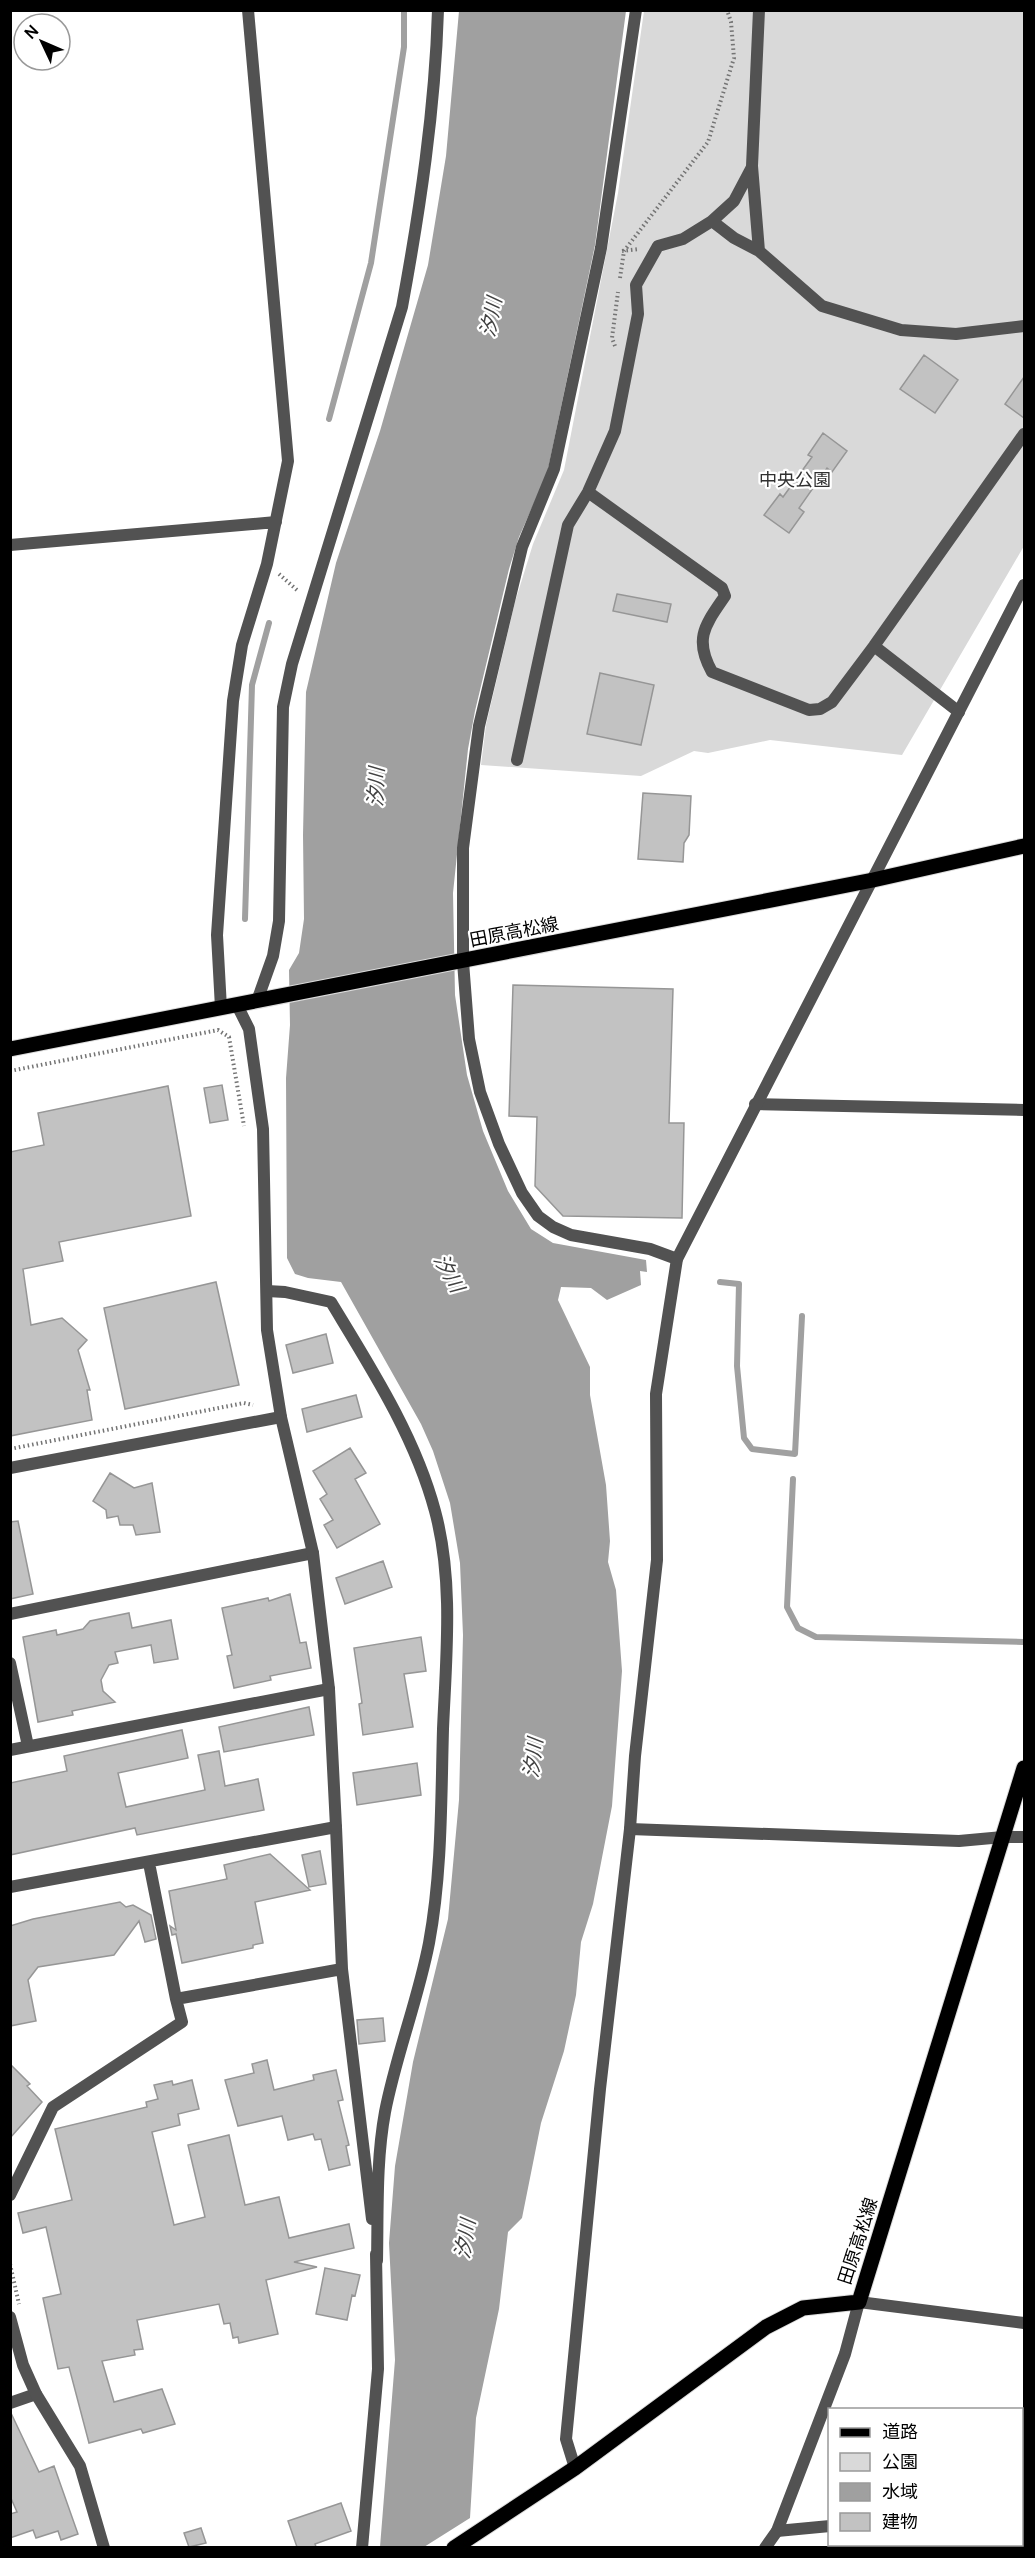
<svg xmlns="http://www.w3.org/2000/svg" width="1035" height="2558" font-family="Manrope,'Noto Sans JP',sans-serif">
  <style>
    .green { fill: #d9d9d9 }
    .water { fill: #a0a0a0 }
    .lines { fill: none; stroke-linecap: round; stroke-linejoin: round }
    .stream { stroke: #a0a0a0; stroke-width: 6 }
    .building { fill: #c2c2c2; stroke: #969696; stroke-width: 1.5 }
    .primary-casing { stroke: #dbdbdb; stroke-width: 17 }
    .path { stroke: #747474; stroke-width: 4; stroke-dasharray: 1.5 3; stroke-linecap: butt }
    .service { stroke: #525252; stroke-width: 12 }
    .minor { stroke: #525252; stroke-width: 12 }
    .tertiary { stroke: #525252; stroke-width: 12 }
    .primary { stroke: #000; stroke-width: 15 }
    .rail-casing { stroke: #000; stroke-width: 7 }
    .rail { stroke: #fff; stroke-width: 4.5; stroke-dasharray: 14; stroke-linecap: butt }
    .labels { text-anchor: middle; stroke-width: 4.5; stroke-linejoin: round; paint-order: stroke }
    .park-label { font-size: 18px; fill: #303030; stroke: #fff }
    .street-label { font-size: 18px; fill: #000; stroke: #fff }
    .water-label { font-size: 20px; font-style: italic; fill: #414141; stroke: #fff }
  </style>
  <rect width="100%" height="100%" fill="#fff"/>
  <path class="green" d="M 644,11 L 1024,11 L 1024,546 L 902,755 L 770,740 L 708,753 L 694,751 L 641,776 L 481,765 L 486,725 L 515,602 L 533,544 L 564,470 L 618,193 Z"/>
  <path class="water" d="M 459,11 L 626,11 L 595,245 L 547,474 L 519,537 L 509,569 L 475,711 L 468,749 L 453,893 L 455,995 L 467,1075 L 483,1131 L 508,1191 L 531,1229 L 553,1243 L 646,1260 L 647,1272 L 640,1271 L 641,1285 L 607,1300 L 591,1288 L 561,1287 L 558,1300 L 590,1367 L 590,1395 L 606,1485 L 610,1541 L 608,1562 L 616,1590 L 622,1671 L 612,1806 L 593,1904 L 581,1942 L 576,1995 L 564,2051 L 541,2123 L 522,2218 L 508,2232 L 499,2309 L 476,2418 L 470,2518 L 424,2547 L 380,2547 L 395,2360 L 389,2243 L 395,2166 L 413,2062 L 448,1919 L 459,1800 L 463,1635 L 460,1563 L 450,1503 L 433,1451 L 421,1424 L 341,1282 L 308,1278 L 295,1274 L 287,1258 L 286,1078 L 290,1025 L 289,970 L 299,953 L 304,919 L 303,835 L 306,692 L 336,563 L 380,431 L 428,265 L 446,156 Z"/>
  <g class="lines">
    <path class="stream" d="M 329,419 L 371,263 L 404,47 L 404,10
      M 245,919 L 252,685 L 269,623
      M 720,1282 L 739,1284 L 737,1366 L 744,1438 L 752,1449 L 795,1454 L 802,1316
      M 793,1479 L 787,1607 L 798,1628 L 816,1637 L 1024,1642"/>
  </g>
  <path class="building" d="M 924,355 L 958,380 L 935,413 L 900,389 Z
    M 1024,377 L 1024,418 L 1005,404 Z
    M 823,433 L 847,451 L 832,472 L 827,468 L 799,508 L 804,512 L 789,533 L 764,515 L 780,494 L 783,497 L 812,457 L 808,455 Z
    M 617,594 L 671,604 L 667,622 L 613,611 Z
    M 600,673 L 654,685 L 641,745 L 587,734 Z
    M 643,793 L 691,796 L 689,835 L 684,843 L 683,862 L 638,859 Z
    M 513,985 L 673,989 L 669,1123 L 684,1123 L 682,1218 L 563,1216 L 535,1186 L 537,1117 L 509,1116 Z
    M 222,1085 L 228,1120 L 210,1123 L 204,1088 Z
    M 168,1086 L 191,1216 L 59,1242 L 63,1261 L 23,1269 L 31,1325 L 62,1318 L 87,1340 L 78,1350 L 90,1390 L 87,1390 L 92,1420 L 10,1436 L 10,1152 L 44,1145 L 38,1113 Z
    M 216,1282 L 239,1385 L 125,1409 L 104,1308 Z
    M 326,1334 L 333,1363 L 293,1373 L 286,1345 Z
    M 356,1395 L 362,1417 L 307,1432 L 302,1409 Z
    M 350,1448 L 366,1473 L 355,1479 L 380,1524 L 337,1548 L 324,1525 L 333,1520 L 320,1499 L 327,1494 L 313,1471 Z
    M 110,1473 L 134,1488 L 152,1483 L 160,1532 L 136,1535 L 133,1525 L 120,1525 L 118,1516 L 107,1518 L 106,1510 L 93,1501 Z
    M 18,1521 L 33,1594 L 10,1599 L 10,1522 Z
    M 383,1561 L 392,1587 L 345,1604 L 336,1578 Z
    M 290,1594 L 300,1643 L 306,1642 L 311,1668 L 270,1676 L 271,1680 L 234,1688 L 227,1656 L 232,1655 L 222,1608 L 268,1598 L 269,1601 Z
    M 129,1613 L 132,1628 L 171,1620 L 178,1659 L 154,1663 L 151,1645 L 115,1652 L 118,1663 L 109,1665 L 101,1680 L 103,1691 L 115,1702 L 72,1711 L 73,1715 L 38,1722 L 23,1637 L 56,1630 L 57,1635 L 83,1629 L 90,1621 Z
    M 421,1637 L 426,1671 L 404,1674 L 413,1727 L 363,1735 L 359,1704 L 362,1703 L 354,1648 Z
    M 309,1707 L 314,1735 L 224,1752 L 219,1727 Z
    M 182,1730 L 188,1758 L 118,1773 L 126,1807 L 205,1790 L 198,1755 L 219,1751 L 225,1786 L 258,1779 L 264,1810 L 137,1835 L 135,1828 L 10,1855 L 10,1783 L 67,1771 L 64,1756 Z
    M 417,1763 L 421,1795 L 357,1805 L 353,1773 Z
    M 320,1851 L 326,1884 L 309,1887 L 302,1855 Z
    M 270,1854 L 310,1890 L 255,1902 L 263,1943 L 253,1945 L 253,1948 L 182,1963 L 176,1934 L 172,1935 L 170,1926 L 176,1930 L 169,1891 L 227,1879 L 224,1865 Z
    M 120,1902 L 126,1907 L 133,1905 L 151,1915 L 156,1939 L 145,1942 L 139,1921 L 114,1955 L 38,1967 L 28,1980 L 36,2021 L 10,2026 L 10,1926 L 33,1919 Z
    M 383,2018 L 385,2041 L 359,2044 L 357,2020 Z
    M 267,2060 L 274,2090 L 314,2080 L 313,2075 L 336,2070 L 343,2100 L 338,2101 L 349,2145 L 346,2146 L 350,2165 L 329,2170 L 321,2139 L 315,2140 L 313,2134 L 288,2140 L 282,2116 L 238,2126 L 225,2080 L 254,2073 L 252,2064 Z
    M 10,2064 L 30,2084 L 27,2086 L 42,2102 L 10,2138 Z
    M 192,2080 L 199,2109 L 178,2114 L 180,2125 L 152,2132 L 174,2225 L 205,2217 L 188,2145 L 229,2135 L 245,2205 L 279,2197 L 289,2238 L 349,2224 L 354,2248 L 294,2262 L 317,2267 L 266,2280 L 278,2334 L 239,2343 L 238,2337 L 233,2338 L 230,2323 L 224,2324 L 219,2304 L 137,2320 L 143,2349 L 134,2350 L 135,2355 L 102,2361 L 114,2402 L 162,2389 L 175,2424 L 143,2433 L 141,2429 L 89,2443 L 69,2367 L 58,2369 L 43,2298 L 61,2294 L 46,2227 L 23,2233 L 18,2213 L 72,2200 L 55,2129 L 147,2107 L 146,2102 L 158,2099 L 154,2085 L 172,2081 L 173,2085 Z
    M 325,2268 L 360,2275 L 355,2296 L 352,2295 L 347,2320 L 316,2314 Z
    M 10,2411 L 39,2472 L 54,2466 L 78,2534 L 61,2540 L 58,2531 L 36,2538 L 33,2530 L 10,2538 L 10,2514 L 17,2512 L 10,2496 Z
    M 341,2503 L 351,2531 L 315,2544 L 316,2547 L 297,2547 L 288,2521 Z
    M 201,2528 L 206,2543 L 189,2547 L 184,2533 Z"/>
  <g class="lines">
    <defs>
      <path id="primary" d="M 10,1049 L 873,880 L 1024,846
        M 454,2548 L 575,2468 L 766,2327 L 803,2308 L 859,2302 L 1024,1768"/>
    </defs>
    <use href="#primary" class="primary-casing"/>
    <path class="path" d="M 622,251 L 639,249
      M 620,278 L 624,251 L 708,142 L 734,58 L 731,22 L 727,10
      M 615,346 L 612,338 L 618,292
      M 279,574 L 298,591
      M 10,1071 L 218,1030 L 229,1037 L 244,1126
      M 10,1449 L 244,1403 L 253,1405
      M 10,2264 L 19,2304"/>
    <path class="service" d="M 759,10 L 752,166 L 759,251 L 822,306 L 901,330 L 956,334 L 1024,326
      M 712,221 L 734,201 L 752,167
      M 588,492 L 722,588 L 725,596 C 706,624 693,638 712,672 L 809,710 L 820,709 L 832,702 L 874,646 L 1024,434
      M 874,646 L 959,712
      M 517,760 L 568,525 L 588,492 L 615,431 L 638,314 L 636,285 L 658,246 L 683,239 L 712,221 L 734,238 L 759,251
      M 755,1104 L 1024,1110"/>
    <path class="minor" d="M 636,10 L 601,248 L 554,469 L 522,547 L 479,726 L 463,848 L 463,962 L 469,1039 L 480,1092 L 499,1144 L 522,1193 L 538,1216 L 553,1227 L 571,1235 L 650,1249 L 677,1259
      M 10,545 L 276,522
      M 257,1001 L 273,956 L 279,921 L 283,707 L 292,664 L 402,307 C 420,209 435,110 438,10
      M 221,1008 L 217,935 L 233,701 L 242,645 L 267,564 L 288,461 L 248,10
      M 267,1291 L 285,1292 L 331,1302 C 371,1368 415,1436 435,1511 C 454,1581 446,1658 443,1729 C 441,1801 442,1873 429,1943 C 418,2000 396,2055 385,2112 C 376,2161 378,2212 377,2261
      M 10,1468 L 281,1417
      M 10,1614 L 313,1553
      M 10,1663 L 28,1746
      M 10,1750 L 329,1689
      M 149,1863 L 176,1999
      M 10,1887 L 336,1827 L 342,1969 L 372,2219
      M 10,2195 L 53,2107 L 182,2022 L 176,1999 L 342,1969
      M 10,2403 L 36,2394
      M 575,2468 L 566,2439 L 600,2089 L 630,1829 L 959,1841 L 1003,1837
      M 777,2531 L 830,2526
      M 362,2548 L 378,2369 L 376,2254
      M 955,2548 L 957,2544"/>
    <path class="tertiary" d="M 237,1005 L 249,1029 L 263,1129 L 267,1330 L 281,1417 L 313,1553 L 329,1689 L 336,1827
      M 630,1829 L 635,1756 L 657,1560 L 656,1394 L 677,1259 L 1024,585
      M 1003,1837 L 1024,1837
      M 10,2317 L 23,2365 L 36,2394 L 80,2466 L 104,2548
      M 765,2548 L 777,2531 L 845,2354 L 859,2302 L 1024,2323"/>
    <use href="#primary" class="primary"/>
    <defs>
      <path id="rail" d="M 1022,2457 L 1024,2449
        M 976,2548 L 978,2544"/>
    </defs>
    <use href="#rail" class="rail-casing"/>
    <use href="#rail" class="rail"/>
  </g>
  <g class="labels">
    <g class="park-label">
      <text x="795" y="486">中央公園</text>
    </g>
    <g class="street-label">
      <text transform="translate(514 932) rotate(-11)" y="6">田原高松線</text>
      <text transform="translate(858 2241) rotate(-72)" y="6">田原高松線</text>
    </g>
    <g class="water-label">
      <text transform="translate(491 317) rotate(-79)" y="7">汐川</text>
      <text transform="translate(376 787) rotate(-88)" y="7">汐川</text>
      <text transform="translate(449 1273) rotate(61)" y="7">汐川</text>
      <text transform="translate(533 1758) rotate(-83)" y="7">汐川</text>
      <text transform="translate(465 2239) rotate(-81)" y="7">汐川</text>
    </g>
  </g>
  <rect width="1035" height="2558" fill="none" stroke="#000000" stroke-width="24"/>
  <rect x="828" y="2408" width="195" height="138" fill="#ffffff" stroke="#999999" stroke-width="1.5"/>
  <rect x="840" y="2428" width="30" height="9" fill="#000000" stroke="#999999" stroke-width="1.5"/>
  <text x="882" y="2438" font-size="18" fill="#000000">道路</text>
  <rect x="840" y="2453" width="30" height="18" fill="#d9d9d9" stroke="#999999" stroke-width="1.5"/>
  <text x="882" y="2468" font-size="18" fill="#000000">公園</text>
  <rect x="840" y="2483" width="30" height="18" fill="#a0a0a0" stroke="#999999" stroke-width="1.5"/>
  <text x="882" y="2498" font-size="18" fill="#000000">水域</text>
  <rect x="840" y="2513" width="30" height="18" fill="#c2c2c2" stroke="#999999" stroke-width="1.5"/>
  <text x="882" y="2528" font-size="18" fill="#000000">建物</text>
  <g transform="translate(42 42) rotate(314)"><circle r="28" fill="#ffffff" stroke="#999999" stroke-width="1.5"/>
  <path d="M0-4.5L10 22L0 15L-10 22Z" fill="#000000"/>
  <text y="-9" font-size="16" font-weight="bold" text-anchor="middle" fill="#000000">N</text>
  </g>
</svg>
